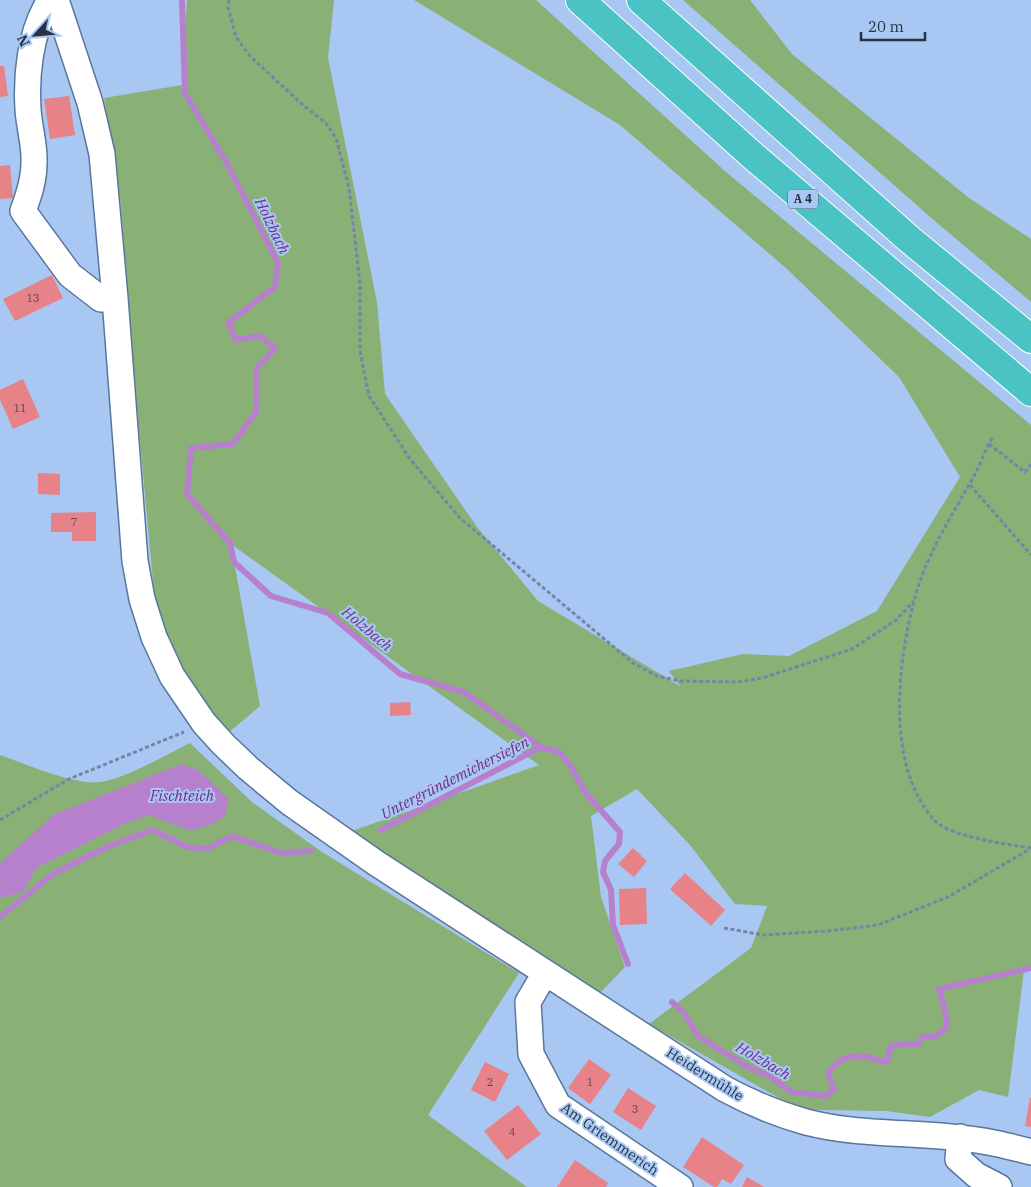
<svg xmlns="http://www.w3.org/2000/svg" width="1031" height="1187" font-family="'IBM Plex Serif',serif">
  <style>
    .green { fill: #89b176 }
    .water { fill: #b780cd }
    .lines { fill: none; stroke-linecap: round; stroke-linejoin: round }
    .stream { stroke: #b780cd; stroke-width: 6 }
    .building { fill: #e78289 }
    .minor-casing { stroke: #59769c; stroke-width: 28 }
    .highway-casing { stroke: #fff; stroke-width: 30 }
    .path { stroke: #7087a7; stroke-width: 3; stroke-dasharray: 4 2.5; stroke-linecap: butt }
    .minor { stroke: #fff; stroke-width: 25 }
    .highway { stroke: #4bc3c4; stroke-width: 28 }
    .labels { text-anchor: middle; stroke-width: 4; stroke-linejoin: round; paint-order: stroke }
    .number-label { font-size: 11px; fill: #574755 }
    .shield { fill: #a8c7f2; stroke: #4e5f78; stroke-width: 1 }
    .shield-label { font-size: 12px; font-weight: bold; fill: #273344 }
    .street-label { font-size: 14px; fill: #273344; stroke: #a8c7f2 }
    .water-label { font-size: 15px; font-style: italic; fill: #712d89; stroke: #a8c7f2 }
  </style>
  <rect width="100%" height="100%" fill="#a8c7f2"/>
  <path class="green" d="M 187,0 L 334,0 L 328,58 L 377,302 L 385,394 L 477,527 L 538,601 L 680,686 L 669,671 L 743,654 L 789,656 L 877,611 L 960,477 L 899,377 L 787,269 L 620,125 L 414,0 L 536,0 L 726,172 L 1031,425 L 1031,969 L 1024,970 L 1008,1097 L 979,1090 L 930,1117 L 886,1111 L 818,1110 L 795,1107 L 649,1024 L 751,948 L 767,906 L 735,904 L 690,845 L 637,789 L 591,816 L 601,897 L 625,967 L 600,993 L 379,851 L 352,831 L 539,765 L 231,544 L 260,706 L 228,733 C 214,716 200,700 189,681 C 174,657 164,630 155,603 L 128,310 L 121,204 L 104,98 L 182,85 Z
    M 683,0 L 750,0 L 792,54 L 969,198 L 1031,239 L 1031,302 L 936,222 Z
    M 190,743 L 252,802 L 322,852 L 519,973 L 428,1115 L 527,1187 L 0,1187 L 0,755 C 26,764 75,786 101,782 C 124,779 168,754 190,743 Z"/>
  <path class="water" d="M 182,764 L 198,770 L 229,799 L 225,816 L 210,825 L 191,831 L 149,815 L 122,825 L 36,868 L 23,892 L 0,898 L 0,863 L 55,814 Z"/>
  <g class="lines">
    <path class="stream" d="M 182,0 L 185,93 L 226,162 L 278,263 L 275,287 L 228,323 L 236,340 L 260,336 L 275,348 L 257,368 L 256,412 L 233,444 L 191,448 L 187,494 L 230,543 L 234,562 L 271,596 L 328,613 L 400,674 L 464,692 L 541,747 L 559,752 L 570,765 L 585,792 L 620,832 L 619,844 L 605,861 L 603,872 L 611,890 L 613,925 L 628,964
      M 381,830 L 541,747
      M 0,917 L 53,874 L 109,846 L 153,830 L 187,847 L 207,849 L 232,836 L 281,853 L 311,851
      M 672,1002 L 684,1013 L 698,1036 L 746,1066 L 771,1077 L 791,1092 L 826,1096 L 834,1089 L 828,1074 C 840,1052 863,1054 884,1062 L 888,1060 L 890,1047 L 895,1045 L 918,1044 L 923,1036 L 935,1037 L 947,1027 L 945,1009 L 939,989 L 1031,968"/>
  </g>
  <path class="building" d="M 0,66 L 4,66 L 8,96 L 0,97 Z
    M 69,96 L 75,135 L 50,139 L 44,99 Z
    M 10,165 L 13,198 L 0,199 L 0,166 Z
    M 52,275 L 63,298 L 15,321 L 3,299 Z
    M 23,379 L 40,417 L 13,429 L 0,400 L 0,390 Z
    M 38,473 L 60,474 L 60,495 L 38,494 Z
    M 96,512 L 96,541 L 72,541 L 72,532 L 51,532 L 51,513 Z
    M 410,702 L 411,715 L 390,716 L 390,703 Z
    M 633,848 L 647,861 L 634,877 L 618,864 Z
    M 685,873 L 725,910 L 711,926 L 670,889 Z
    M 646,888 L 647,924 L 620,925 L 619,889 Z
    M 589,1059 L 611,1075 L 590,1104 L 568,1088 Z
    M 485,1062 L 509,1074 L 495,1102 L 471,1090 Z
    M 628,1088 L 656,1106 L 641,1130 L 613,1112 Z
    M 1030,1098 L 1031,1098 L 1031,1127 L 1025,1126 Z
    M 518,1105 L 541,1134 L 507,1160 L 484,1131 Z
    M 702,1137 L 744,1165 L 731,1184 L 722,1179 L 717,1187 L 714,1187 L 683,1167 Z
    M 575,1160 L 608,1183 L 606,1187 L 557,1187 Z
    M 747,1177 L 764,1187 L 742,1187 Z"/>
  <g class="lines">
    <defs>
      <path id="minor" d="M 56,0 L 90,103 L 102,154 L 115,298 L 135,561 L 142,599 L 154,637 L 172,676 L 204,723 L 223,744 L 248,768 L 289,802 L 376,863 L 725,1089 C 751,1103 777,1114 806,1122 C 856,1135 909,1132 960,1138 C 985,1140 1008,1146 1031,1152
        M 57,3 L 46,7 C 30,36 26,76 28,109 C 29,127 35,145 34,163 C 34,180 29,195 23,211 L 70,275 L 101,299 L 115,298
        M 545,973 L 528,1002 L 531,1054 L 558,1105 L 680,1187
        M 960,1137 L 958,1159 L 976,1175 L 999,1187"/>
      <path id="highway" d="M 580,0 L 753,156 L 1031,392
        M 641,0 L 909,239 L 1031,339"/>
    </defs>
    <use href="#minor" class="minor-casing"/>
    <use href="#highway" class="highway-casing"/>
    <path class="path" d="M 229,0 L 228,7 L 236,37 L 251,57 L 304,106 L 326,123 L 336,138 L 349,188 L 360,284 L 360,351 L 369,396 L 410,459 L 460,518 L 633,663 L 657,676 L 680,681 L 738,682 L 762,678 L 852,649 L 895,621 L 914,601
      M 992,438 C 984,453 978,470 969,485 C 948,521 924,561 914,601 C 897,666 886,766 934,820 C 950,837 1007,844 1031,848
      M 989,444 L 1025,472 L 1031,464
      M 970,485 L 1031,555
      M 0,820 L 69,779 L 184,732
      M 724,928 L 764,935 L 827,931 L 878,925 L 948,897 L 1030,849"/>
    <use href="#minor" class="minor"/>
    <use href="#highway" class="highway"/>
  </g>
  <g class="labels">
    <g class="number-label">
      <text x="33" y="302">13</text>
      <text x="20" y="412">11</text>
      <text x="74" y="526">7</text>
      <text x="490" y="1086">2</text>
      <text x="590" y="1086">1</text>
      <text x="635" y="1113">3</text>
      <text x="512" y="1136">4</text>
    </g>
    <rect class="shield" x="788" y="189.5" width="30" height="19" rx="4"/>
    <g class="shield-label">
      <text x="803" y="203">A 4</text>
    </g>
    <g class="street-label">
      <text transform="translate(705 1074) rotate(32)" y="5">Heidermühle</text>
      <text transform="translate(610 1139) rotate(35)" y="5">Am Griemmerich</text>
    </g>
    <g class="water-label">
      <text transform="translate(272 226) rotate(64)" y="5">Holzbach</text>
      <text transform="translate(367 629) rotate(40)" y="5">Holzbach</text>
      <text transform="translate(455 778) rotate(-27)" y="5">Untergründemichersiefen</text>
      <text x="182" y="801">Fischteich</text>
      <text transform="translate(763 1061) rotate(30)" y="5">Holzbach</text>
    </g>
  </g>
  <g transform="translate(35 35) rotate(244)" stroke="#a8c7f2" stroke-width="4" paint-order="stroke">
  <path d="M0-4L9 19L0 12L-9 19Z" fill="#273344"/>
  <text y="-8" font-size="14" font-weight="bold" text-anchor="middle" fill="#273344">N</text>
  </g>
  <path d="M861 32v8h64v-8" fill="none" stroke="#273344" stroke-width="2.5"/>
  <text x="868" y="32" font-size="15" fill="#273344" stroke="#a8c7f2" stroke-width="4" paint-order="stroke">20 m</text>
</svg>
